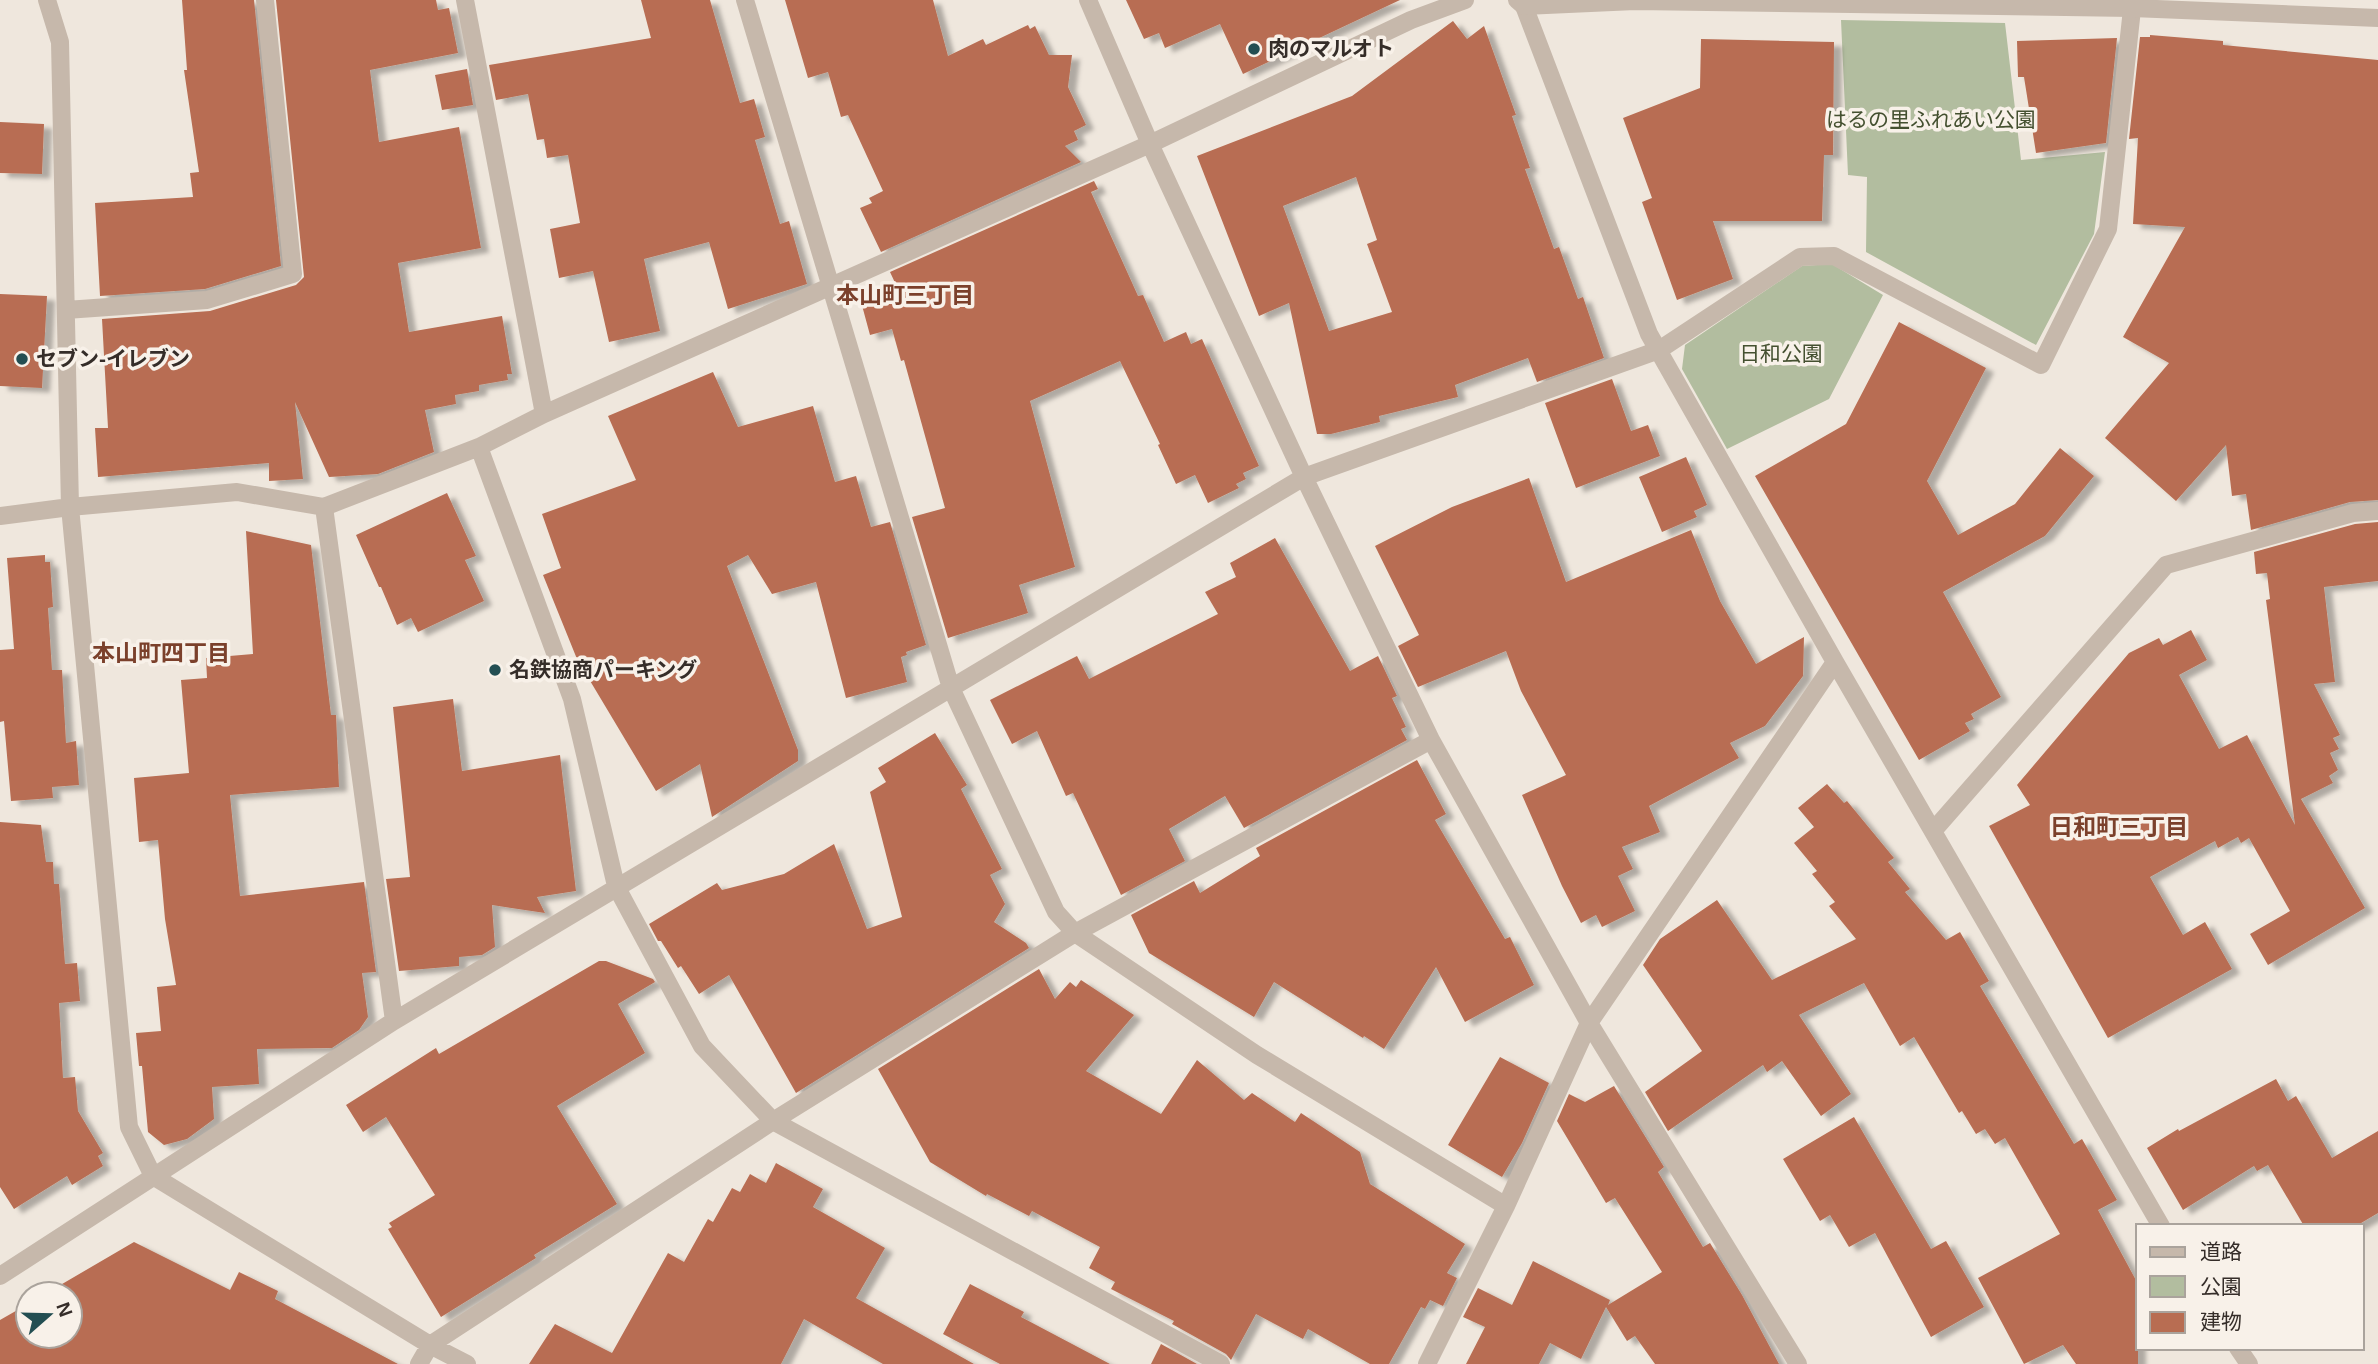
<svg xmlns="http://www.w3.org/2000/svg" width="2378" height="1364" font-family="Helvetica,'Noto Sans JP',sans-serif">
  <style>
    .green { fill: #b2bd9f }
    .building { fill: #b86d52; fill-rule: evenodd; filter: url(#shadow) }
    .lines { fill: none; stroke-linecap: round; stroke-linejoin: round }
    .minor { stroke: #c6b8ab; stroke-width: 18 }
    .tertiary { stroke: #c6b8ab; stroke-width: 18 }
    .poi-dot { fill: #234e52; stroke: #f8f1e9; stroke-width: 2.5 }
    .labels { text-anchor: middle; stroke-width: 7; stroke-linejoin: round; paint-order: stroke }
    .poi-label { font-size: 21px; font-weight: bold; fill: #352d29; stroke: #f8f1e9; text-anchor: start }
    .park-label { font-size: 21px; fill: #445030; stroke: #f8f1e9 }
    .neighbourhood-label { font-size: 23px; font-weight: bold; fill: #7b402b; stroke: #f8f1e9 }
  </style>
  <defs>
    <filter id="shadow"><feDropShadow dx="8" dy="4.5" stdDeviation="2" flood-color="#0004"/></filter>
  </defs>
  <rect width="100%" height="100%" fill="#efe7dd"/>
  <path class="green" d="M 1841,20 L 2005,23 L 2021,160 L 2105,152 L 2094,234 L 2036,345 L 1866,252 L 1867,177 L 1848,175 Z
    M 1832,264 L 1883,295 L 1829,399 L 1727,449 L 1682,369 L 1685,345 L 1802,266 Z"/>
  <path class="building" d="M 182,0 L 254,0 L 281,266 L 205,289 L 100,296 L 95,203 L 193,197 L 190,173 L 199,172 L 184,70 L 187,70 Z
    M 276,0 L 436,0 L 438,10 L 449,8 L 458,53 L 370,70 L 379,142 L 459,127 L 481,248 L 398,263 L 409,332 L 502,316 L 512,374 L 507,374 L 508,380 L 479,385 L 479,391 L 455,395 L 456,404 L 425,410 L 434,452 L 378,474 L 329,477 L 295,402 L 303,479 L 269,481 L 269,463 L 98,477 L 95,428 L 108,428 L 102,319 L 210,311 L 296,285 L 304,277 Z
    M 641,0 L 710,0 L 740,103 L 754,99 L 765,137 L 755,140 L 780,224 L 789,221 L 807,284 L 728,309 L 709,242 L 644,259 L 660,331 L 609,342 L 593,271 L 559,278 L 550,229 L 580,223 L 568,155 L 547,158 L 544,139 L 537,140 L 528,94 L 496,100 L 489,65 L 651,38 Z
    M 785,0 L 933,0 L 948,56 L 983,39 L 986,45 L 1028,25 L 1030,29 L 1035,26 L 1049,55 L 1072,55 L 1068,87 L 1086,125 L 1074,131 L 1078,140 L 1065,146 L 1081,162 L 881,252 L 860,208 L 872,203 L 869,198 L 883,191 L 848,115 L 841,117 L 828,72 L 808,78 Z
    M 1126,0 L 1400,0 L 1243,74 L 1220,24 L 1165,48 L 1159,33 L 1144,39 Z
    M 1453,21 L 1467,39 L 1484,26 L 1516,115 L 1512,116 L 1530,168 L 1525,169 L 1554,249 L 1559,247 L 1578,299 L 1583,297 L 1604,358 L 1537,382 L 1528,358 L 1455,385 L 1458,397 L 1379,416 L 1380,422 L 1331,434 L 1317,434 L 1289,303 L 1259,316 L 1197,156 L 1352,96 ZM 1356,177 L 1377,240 L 1367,244 L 1392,312 L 1329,331 L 1283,206 Z
    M 2150,35 L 2223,41 L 2223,45 L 2378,60 L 2378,500 L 2350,502 L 2251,530 L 2246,494 L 2232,496 L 2226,445 L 2176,501 L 2105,438 L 2169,363 L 2123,337 L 2185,227 L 2133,224 L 2138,138 L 2129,139 L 2140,37 L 2150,37 Z
    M 2117,38 L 2106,143 L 2036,153 L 2024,77 L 2018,77 L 2017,41 Z
    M 1701,39 L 1834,42 L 1833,155 L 1824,155 L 1822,221 L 1713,221 L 1733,279 L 1677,300 L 1642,202 L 1652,198 L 1623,118 L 1700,88 Z
    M 467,69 L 473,105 L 442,110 L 435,75 Z
    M 0,122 L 44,124 L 42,174 L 0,173 Z
    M 1094,181 L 1098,189 L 1091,192 L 1138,296 L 1143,295 L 1164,342 L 1186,332 L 1191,344 L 1202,339 L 1259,466 L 1243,473 L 1246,479 L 1236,484 L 1239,488 L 1208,503 L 1195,475 L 1176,484 L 1158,445 L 1160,444 L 1120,361 L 1030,401 L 1075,567 L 1019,585 L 1028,613 L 948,638 L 912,517 L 945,508 L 904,360 L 901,361 L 892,329 L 870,335 L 860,298 L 897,287 L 890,272 Z
    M 0,294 L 47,296 L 42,388 L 0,386 Z
    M 1899,322 L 1986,368 L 1927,481 L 1958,535 L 2015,504 L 2060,448 L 2094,476 L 2045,536 L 1943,592 L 2001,697 L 1971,714 L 1974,719 L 1965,723 L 1970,731 L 1919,760 L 1755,476 L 1846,424 Z
    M 713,372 L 738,427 L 813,406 L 835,482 L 856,476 L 871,527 L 890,522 L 926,645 L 906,652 L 907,655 L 901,657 L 907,682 L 846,698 L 816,582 L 772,594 L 748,555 L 727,566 L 798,750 L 798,761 L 712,817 L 700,764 L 656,791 L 577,659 L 543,575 L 561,568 L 542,514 L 636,480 L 608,416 Z
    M 1612,379 L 1631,431 L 1648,425 L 1660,456 L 1576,488 L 1545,403 Z
    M 1686,457 L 1707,505 L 1694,511 L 1697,517 L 1662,532 L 1639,477 Z
    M 1529,478 L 1566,582 L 1691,530 L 1720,601 L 1756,664 L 1804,637 L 1803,676 L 1765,726 L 1730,743 L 1739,758 L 1649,806 L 1660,832 L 1622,847 L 1633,869 L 1618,876 L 1635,911 L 1602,927 L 1596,915 L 1581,923 L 1562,886 L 1522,795 L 1566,775 L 1521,691 L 1506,651 L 1418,687 L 1398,646 L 1419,635 L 1375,546 L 1452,507 Z
    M 447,493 L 476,556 L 465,560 L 484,601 L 418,632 L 411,618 L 397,625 L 381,587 L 379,587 L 356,535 Z
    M 2378,522 L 2378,581 L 2324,587 L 2335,682 L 2314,684 L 2340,735 L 2333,738 L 2339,749 L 2330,753 L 2338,770 L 2329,776 L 2333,783 L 2301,799 L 2365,908 L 2268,965 L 2250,934 L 2290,911 L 2249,838 L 2241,843 L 2238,837 L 2218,848 L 2215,841 L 2150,877 L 2183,935 L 2205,922 L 2232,969 L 2108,1038 L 1989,826 L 2030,805 L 2017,785 L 2129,653 L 2159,638 L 2163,645 L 2191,630 L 2207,660 L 2179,675 L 2219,749 L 2247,735 L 2295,825 L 2266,600 L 2270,599 L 2267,573 L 2256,574 L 2254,552 L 2355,524 Z
    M 246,531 L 311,545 L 331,715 L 336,715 L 339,787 L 230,795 L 240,896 L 364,882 L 376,972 L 362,973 L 368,1017 L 359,1030 L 332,1048 L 257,1049 L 259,1084 L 212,1087 L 214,1119 L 187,1139 L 164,1145 L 148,1132 L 142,1066 L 139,1066 L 136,1033 L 161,1031 L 157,987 L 176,985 L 165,919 L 158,840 L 139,842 L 134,778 L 189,773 L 181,680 L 207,678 L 206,658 L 253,654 Z
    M 1275,538 L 1350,671 L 1378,656 L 1397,696 L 1392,698 L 1406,727 L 1401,729 L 1407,740 L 1244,828 L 1225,796 L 1169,829 L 1185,861 L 1121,895 L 1073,793 L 1066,796 L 1037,731 L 1012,744 L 990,700 L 1077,656 L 1089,679 L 1218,614 L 1205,592 L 1236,577 L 1230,563 Z
    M 45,555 L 45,562 L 50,562 L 53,607 L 48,608 L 52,670 L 62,670 L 66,743 L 76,741 L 79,785 L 52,787 L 53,798 L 11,801 L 4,721 L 0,722 L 0,650 L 14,649 L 7,558 Z
    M 453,699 L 462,771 L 560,755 L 576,891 L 537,897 L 545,913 L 492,905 L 495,947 L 482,955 L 459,957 L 459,966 L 399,971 L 386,879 L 410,877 L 393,707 Z
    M 935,733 L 967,785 L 961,789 L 1002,869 L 990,875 L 1005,904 L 994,922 L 1026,943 L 1029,948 L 796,1093 L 729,975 L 699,994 L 681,966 L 678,968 L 661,941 L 658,941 L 649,924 L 717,883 L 722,890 L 784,874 L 834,844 L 867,929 L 902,917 L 870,792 L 886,782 L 878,768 Z
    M 1417,760 L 1446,814 L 1435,820 L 1505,939 L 1510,937 L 1534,985 L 1465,1022 L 1436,967 L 1384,1049 L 1364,1036 L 1363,1038 L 1274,982 L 1254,1017 L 1149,953 L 1131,915 L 1194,881 L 1200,893 L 1260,856 L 1256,848 Z
    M 1827,784 L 1844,803 L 1847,801 L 1894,858 L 1888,862 L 1910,889 L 1905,892 L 1946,940 L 1960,932 L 1989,981 L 1980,986 L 2074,1144 L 2082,1139 L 2117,1200 L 2098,1210 L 2138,1284 L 2138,1364 L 2076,1364 L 2063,1345 L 2024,1364 L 1978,1278 L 2060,1234 L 2005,1138 L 1995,1144 L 1985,1129 L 1976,1134 L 1962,1111 L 1959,1113 L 1914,1037 L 1900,1046 L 1864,983 L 1799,1015 L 1851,1094 L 1821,1116 L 1782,1061 L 1767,1072 L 1763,1065 L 1668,1131 L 1645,1092 L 1702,1051 L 1643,965 L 1660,939 L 1717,900 L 1772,980 L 1856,939 L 1829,906 L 1835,902 L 1812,874 L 1817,871 L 1794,843 L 1814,827 L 1798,808 Z
    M 0,822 L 41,825 L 46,862 L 53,862 L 54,884 L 59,884 L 65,964 L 77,963 L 80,1001 L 59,1003 L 63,1078 L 75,1077 L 78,1111 L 103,1153 L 98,1156 L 103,1166 L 72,1185 L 67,1176 L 14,1209 L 0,1187 Z
    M 599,961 L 606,961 L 653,979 L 655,982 L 618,1004 L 645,1053 L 557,1106 L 617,1204 L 534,1255 L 536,1258 L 441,1317 L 388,1229 L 392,1227 L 389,1223 L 435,1195 L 386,1117 L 363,1132 L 346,1105 L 436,1048 L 439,1054 Z
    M 1039,969 L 1055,999 L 1070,982 L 1076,987 L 1081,980 L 1134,1015 L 1086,1071 L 1161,1114 L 1197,1060 L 1244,1100 L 1252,1093 L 1295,1122 L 1301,1113 L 1360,1152 L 1370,1184 L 1465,1244 L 1447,1273 L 1457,1278 L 1443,1306 L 1430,1300 L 1425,1309 L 1421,1307 L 1389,1364 L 1370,1364 L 1308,1329 L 1303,1339 L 1256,1314 L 1231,1360 L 1226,1354 L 1172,1324 L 1174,1321 L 1111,1289 L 1115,1282 L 1089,1268 L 1100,1247 L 1032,1211 L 1029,1216 L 987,1194 L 986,1196 L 930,1162 L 878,1069 Z
    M 1500,1057 L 1549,1083 L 1522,1143 L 1502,1177 L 1448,1145 Z
    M 2276,1079 L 2288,1101 L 2296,1096 L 2332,1158 L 2378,1131 L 2378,1213 L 2356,1226 L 2304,1226 L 2268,1165 L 2257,1171 L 2254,1166 L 2183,1210 L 2147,1148 L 2178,1129 L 2179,1131 Z
    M 1614,1086 L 1664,1167 L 1658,1172 L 1703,1247 L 1710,1243 L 1742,1295 L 1779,1364 L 1655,1364 L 1635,1336 L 1627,1341 L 1606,1307 L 1581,1359 L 1550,1343 L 1539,1364 L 1466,1364 L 1485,1327 L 1463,1317 L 1478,1288 L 1512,1305 L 1533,1261 L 1610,1300 L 1608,1305 L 1662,1272 L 1615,1198 L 1606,1203 L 1557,1121 L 1569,1094 L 1585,1102 Z
    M 1854,1117 L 1931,1249 L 1946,1241 L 1984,1307 L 1931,1337 L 1875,1233 L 1849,1247 L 1830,1215 L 1820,1221 L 1783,1159 Z
    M 776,1163 L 823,1189 L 813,1207 L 885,1248 L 856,1298 L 974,1364 L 883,1364 L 804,1319 L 781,1364 L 529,1364 L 555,1324 L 612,1353 L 668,1253 L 684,1262 L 708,1219 L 713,1222 L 732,1188 L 740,1192 L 750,1174 L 766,1183 Z
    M 134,1242 L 230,1290 L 239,1272 L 278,1291 L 275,1299 L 398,1364 L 0,1364 L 0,1320 L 28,1304 L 28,1336 L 70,1336 L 70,1294 L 45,1294 Z
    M 970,1284 L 1024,1312 L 1021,1317 L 1110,1364 L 1000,1364 L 943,1334 Z
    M 1161,1344 L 1197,1364 L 1151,1364 Z"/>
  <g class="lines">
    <path class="minor" d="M 47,0 L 60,42 L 70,507 L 129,1127 L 153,1176 L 430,1345 L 467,1364
      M 465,0 L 544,414
      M 745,0 L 951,688 L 1056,912 L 1075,933 L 1257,1055 L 1506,1206
      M 1088,0 L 1150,144 L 1304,477 L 1431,740 L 1589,1023 L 1798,1364
      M 1524,6 L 1649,334 L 1835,662 L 2161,1226
      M 66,310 L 207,300 L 293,274 L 265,0
      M 479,447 L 572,699 L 616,886 L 702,1046 L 773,1121 L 1221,1364
      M 0,516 L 70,507 L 237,492 L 324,507 L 479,447 L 544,414 L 1150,144 L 1411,20 L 1465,0
      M 1933,831 L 2166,565 L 2353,513 L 2378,511
      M 394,1021 L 1304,477 L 1659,350 L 1800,257 L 1834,256 L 2041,365 L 2108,229 L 2133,0
      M 0,1276 L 394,1021 L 324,507
      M 2238,1348 L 2249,1364
      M 419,1364 L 430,1345 L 773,1121 L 1075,933 L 1431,740
      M 1427,1364 L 1506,1206 L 1589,1023 L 1835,662"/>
    <path class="tertiary" d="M 1517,0 L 1524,6 L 1635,1 L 2132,8 L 2378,18"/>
  </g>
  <g class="poi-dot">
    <circle cx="1254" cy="49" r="7"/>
    <circle cx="22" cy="359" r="7"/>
    <circle cx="495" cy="670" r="7"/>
  </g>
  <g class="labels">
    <g class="poi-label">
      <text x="1268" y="56">肉のマルオト</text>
      <text x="36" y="366">セブン-イレブン</text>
      <text x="509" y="677">名鉄協商パーキング</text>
    </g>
    <g class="park-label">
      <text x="1931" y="127">はるの里ふれあい公園</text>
      <text x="1781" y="361">日和公園</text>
    </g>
    <g class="neighbourhood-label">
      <text x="905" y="303">本山町三丁目</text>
      <text x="161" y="661">本山町四丁目</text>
      <text x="2119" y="835">日和町三丁目</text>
    </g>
  </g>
  <rect x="2136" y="1224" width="228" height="126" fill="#f8f1e9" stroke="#aaa39c" stroke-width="2"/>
  <rect x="2150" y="1247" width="35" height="10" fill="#c6b8ab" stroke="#aaa39c" stroke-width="2"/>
  <text x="2200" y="1259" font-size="21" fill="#352d29">道路</text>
  <rect x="2150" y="1276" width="35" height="21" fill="#b2bd9f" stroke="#aaa39c" stroke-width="2"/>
  <text x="2200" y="1294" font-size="21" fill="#352d29">公園</text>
  <rect x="2150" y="1312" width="35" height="21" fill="#b86d52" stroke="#aaa39c" stroke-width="2"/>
  <text x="2200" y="1329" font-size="21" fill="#352d29">建物</text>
  <g transform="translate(49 1315) rotate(70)"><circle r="33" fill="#f8f1e9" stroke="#aaa39c" stroke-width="2"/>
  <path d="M0-5L12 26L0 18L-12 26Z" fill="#234e52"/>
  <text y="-10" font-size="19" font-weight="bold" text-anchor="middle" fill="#352d29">N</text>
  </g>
</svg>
